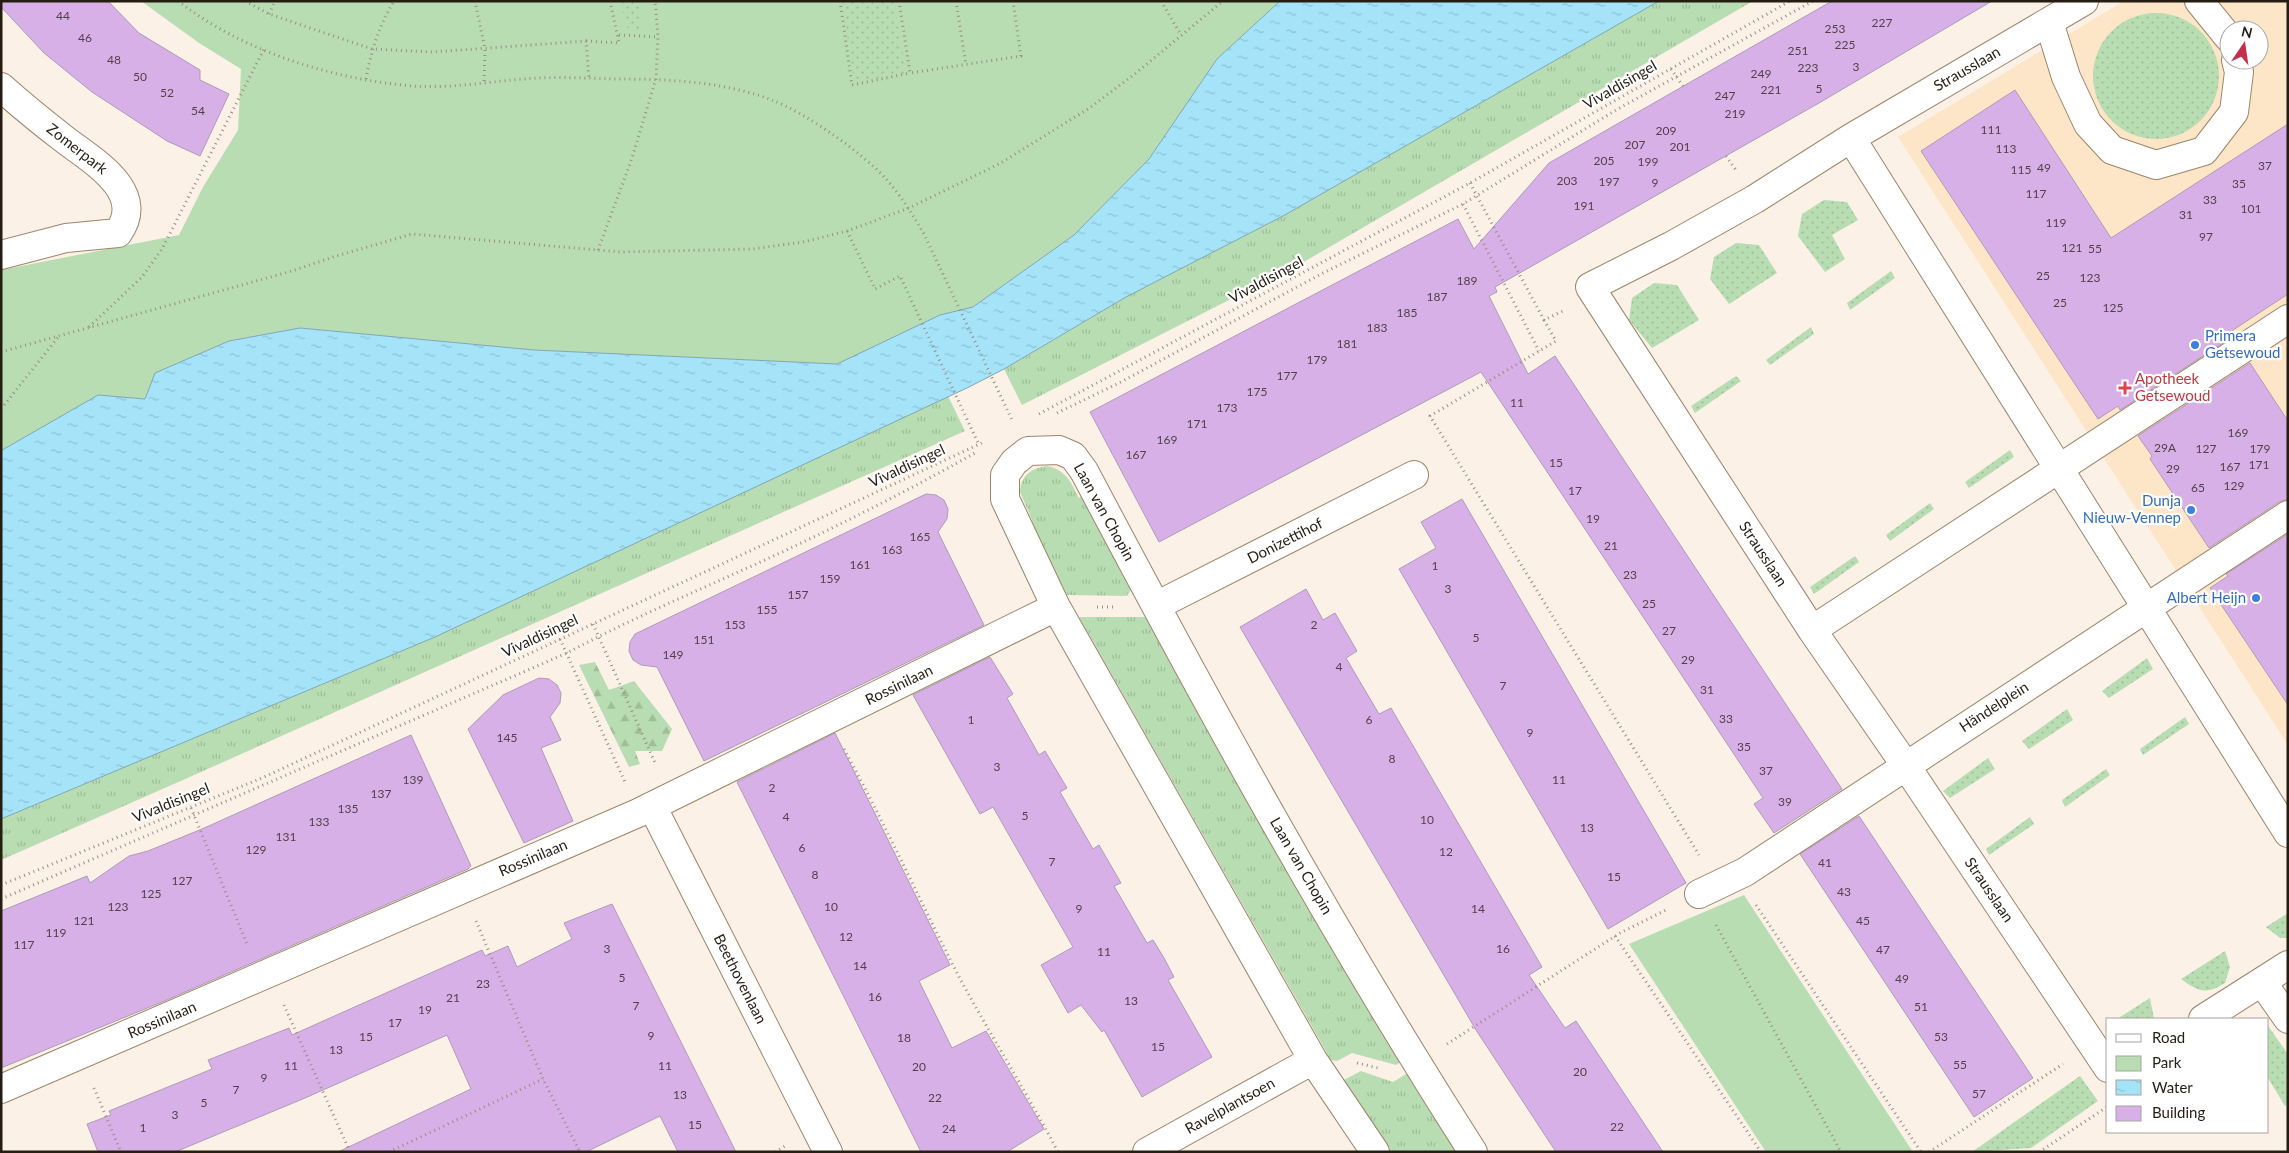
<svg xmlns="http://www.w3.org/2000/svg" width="2289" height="1153" font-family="Lato,sans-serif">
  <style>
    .built { fill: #fde5c8; fill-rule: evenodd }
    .grass { fill: url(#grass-tufts) }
    .forest { fill: url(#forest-firs) }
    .park { fill: #b9ddb2 }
    .garden { fill: url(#garden-dots) }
    .water { fill: url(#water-ripples); stroke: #7fa7b4 }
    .building { fill: #d7b0e8; stroke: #af9bb8 }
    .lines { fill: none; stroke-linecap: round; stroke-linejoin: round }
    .minor-casing { stroke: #9c856a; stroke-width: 30 }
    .path { stroke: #998f85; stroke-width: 3; stroke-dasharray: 1 4; stroke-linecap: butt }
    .minor { stroke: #fff; stroke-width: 28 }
    .shop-dot { fill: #3f7fe0; stroke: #fff; stroke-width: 2 }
    .health-dot { fill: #e0444e; stroke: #fff; stroke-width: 2 }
    .labels { text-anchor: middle; stroke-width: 4.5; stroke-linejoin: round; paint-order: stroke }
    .number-label { font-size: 12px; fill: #524148 }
    .street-label { font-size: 15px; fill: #251c12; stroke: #fff }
    .shop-label { font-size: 15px; fill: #366cbe; stroke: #fff; text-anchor: end }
    .health-label { font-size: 15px; fill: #be3a42; stroke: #fff; text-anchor: start }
  </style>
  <defs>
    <pattern id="grass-tufts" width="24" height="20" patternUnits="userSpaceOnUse" patternTransform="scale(1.25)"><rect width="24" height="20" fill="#b9ddb2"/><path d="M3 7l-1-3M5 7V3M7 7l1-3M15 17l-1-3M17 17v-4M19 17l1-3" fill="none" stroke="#9fbd98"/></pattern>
    <pattern id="forest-firs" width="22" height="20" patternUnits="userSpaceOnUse" patternTransform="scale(1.25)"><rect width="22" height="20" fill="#b9ddb2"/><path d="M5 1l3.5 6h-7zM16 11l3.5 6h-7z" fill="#9fbd98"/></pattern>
    <pattern id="garden-dots" width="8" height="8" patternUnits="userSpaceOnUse" patternTransform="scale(1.25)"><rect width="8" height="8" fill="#b9ddb2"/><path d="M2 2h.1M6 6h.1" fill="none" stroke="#9fbd98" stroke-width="1.8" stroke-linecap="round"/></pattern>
    <pattern id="water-ripples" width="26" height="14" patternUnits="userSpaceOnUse" patternTransform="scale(1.25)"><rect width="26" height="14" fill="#a5e3f9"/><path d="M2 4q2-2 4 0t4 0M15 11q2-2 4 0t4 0" fill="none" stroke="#8ec2d4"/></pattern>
  </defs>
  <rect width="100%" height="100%" fill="#fbf1e6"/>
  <path class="built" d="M 2124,1 L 2288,1 L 2288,745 L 1898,137 ZM 2229,30 L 2259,30 L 2259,60 L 2229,60 Z"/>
  <path class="grass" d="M 1659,1 L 1753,1 L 1302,263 L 1022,405 L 1004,369 L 1126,297 L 1283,216 Z
    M 948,396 L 965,431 L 183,780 L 1,860 L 1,819 L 435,637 Z
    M 1047,466 C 1066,470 1071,482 1079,498 L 1083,495 L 1132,588 L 1127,596 L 1067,595 L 1028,522 L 1032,520 L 1020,492 C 1021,475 1032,468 1047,466 Z
    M 1079,617 L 1147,617 L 1404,1060 L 1396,1065 L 1352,1053 L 1337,1061 L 1331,1060 Z
    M 1361,1071 L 1393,1082 L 1411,1071 L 1463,1152 L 1390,1152 L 1342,1081 Z"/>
  <path class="forest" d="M 595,662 L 609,690 L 634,681 L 672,729 L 662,751 L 635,751 L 640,764 L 629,767 L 579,665 Z"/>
  <path class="park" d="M 141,1 L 1280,1 L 1217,59 L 1149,159 L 1074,235 L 973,307 L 837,364 L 533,350 L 300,328 L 229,341 L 156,373 L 145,399 L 98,395 L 1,451 L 1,270 L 179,235 L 203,187 L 238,130 L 241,69 L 199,43 Z
    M 1744,895 L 1913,1152 L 1766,1152 L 1629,944 Z"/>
  <path class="garden" d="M 621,1 L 638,1 L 642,31 L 625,27 Z
    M 842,1 L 894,1 L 906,74 L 854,82 Z
    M2093 76a63 63 0 1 1 126 0a63 63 0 1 1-126 0Z
    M 1824,200 L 1847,202 L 1858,220 L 1832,235 L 1845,259 L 1825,272 L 1798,236 L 1802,214 Z
    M 1736,243 L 1759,245 L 1777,273 L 1729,304 L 1710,279 L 1714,257 Z
    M 1891,271 L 1895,278 L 1850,310 L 1847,303 Z
    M 1654,283 L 1677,285 L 1699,320 L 1652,348 L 1629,320 L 1632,298 Z
    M 1811,327 L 1814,334 L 1770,365 L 1766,360 Z
    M 1736,376 L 1741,381 L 1695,413 L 1691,406 Z
    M 2010,450 L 2014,457 L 1969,488 L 1965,482 Z
    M 1930,503 L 1934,509 L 1890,541 L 1886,535 Z
    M 1855,556 L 1859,562 L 1814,594 L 1810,587 Z
    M 2147,658 L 2153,669 L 2109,698 L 2102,691 Z
    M 2067,709 L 2073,720 L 2029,749 L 2022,741 Z
    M 2185,717 L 2189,724 L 2143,755 L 2140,749 Z
    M 1988,758 L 1995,769 L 1950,798 L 1943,791 Z
    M 2106,769 L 2110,775 L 2065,807 L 2062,800 Z
    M 2030,817 L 2034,824 L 1989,855 L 1986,849 Z
    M 2288,913 L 2288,938 L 2280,938 L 2266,927 Z
    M 2225,951 L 2230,967 L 2225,983 C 2206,995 2199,992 2181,979 Z
    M 2150,998 L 2154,1019 L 2117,1019 Z
    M 2268,1026 L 2288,1054 L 2288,1104 L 2285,1106 L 2268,1078 Z
    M 2080,1076 L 2098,1101 L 2031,1148 L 1972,1152 Z"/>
  <path class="water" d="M 1280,1 L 1659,1 L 1283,216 L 1126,297 L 1004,369 L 969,387 L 435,637 L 1,819 L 1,451 L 4,449 L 98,395 L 145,399 L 155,373 L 229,341 L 300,328 L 534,350 L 837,364 L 940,315 L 973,307 L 1074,235 L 1149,159 L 1217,59 Z"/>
  <path class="building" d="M 1,1 L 108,1 L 139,33 L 200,70 L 200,80 L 229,94 L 200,156 L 167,141 L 92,92 L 44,53 L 1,7 Z
    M 1832,1 L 1992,1 L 1819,103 L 1495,287 L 1497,292 L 1489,296 L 1528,374 L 1555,356 L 1842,789 L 1774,833 L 1754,804 L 1763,798 L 1481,372 L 1159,542 L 1090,412 L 1458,219 L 1474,249 L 1549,163 Z
    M 2015,90 L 2111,238 L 2288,124 L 2288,294 L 2230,332 L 2232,337 L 2120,410 L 2118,406 L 2098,419 L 1921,151 Z
    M 2250,363 L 2288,421 L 2288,499 L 2279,502 L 2209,548 L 2150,459 L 2152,456 L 2138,436 Z
    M 926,494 L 936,495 L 944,500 L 948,509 L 947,519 L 938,532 L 984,625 L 704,761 L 657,667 L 641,665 L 633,660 L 629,651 L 630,642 L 635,634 Z
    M 1462,499 L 1686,883 L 1608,929 L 1399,569 L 1436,548 L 1421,522 Z
    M 2288,534 L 2288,705 L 2210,588 L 2228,576 L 2226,574 Z
    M 1306,589 L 1323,620 L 1335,613 L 1357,651 L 1346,658 L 1379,714 L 1391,708 L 1542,967 L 1529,975 L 1565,1028 L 1576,1021 L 1663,1152 L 1556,1152 L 1476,1030 L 1240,627 Z
    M 990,657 L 1013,694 L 1007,698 L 1039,755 L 1045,751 L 1067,788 L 1060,792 L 1093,849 L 1099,845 L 1121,883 L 1114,886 L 1147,943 L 1153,940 L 1164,958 L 1174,977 L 1168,980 L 1212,1057 L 1142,1097 L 1104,1030 L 1102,1032 L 1081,1005 L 1068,1013 L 1041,965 L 1073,947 L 993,807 L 980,814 L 913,695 Z
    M 539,678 L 549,679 L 557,685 L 561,693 L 560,703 L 550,717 L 561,740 L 541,748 L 573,821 L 524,843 L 468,729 L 503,695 Z
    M 835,733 L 950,965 L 919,981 L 952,1048 L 986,1031 L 1044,1129 L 1007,1152 L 921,1152 L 737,782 Z
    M 411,735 L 471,866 L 468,869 L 162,1002 L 1,1068 L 1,911 L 87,876 L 90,883 L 129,856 L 148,851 L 202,829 Z
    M 1859,816 L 2033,1078 L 1974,1117 L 1800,854 Z
    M 612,904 L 736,1152 L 678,1152 L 660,1116 L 586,1152 L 338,1152 L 471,1089 L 447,1035 L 305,1098 L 175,1152 L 98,1152 L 87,1124 L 111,1115 L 109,1111 L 212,1069 L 208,1060 L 289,1028 L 292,1035 L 482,950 L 485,956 L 508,946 L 517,967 L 572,939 L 564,923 Z"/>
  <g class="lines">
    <defs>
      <path id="minor" d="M 2084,1 L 1851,138 L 1755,199 L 1671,246 L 1590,287 L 1812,630 L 1906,766 L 2108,1068
        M 2199,1 L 2229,38
        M 2049,22 L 2066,77 L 2088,124 L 2112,150 L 2156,165 L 2204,151 L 2234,112 L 2239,72 L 2236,60
        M 1,87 C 21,105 42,122 64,139 C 91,160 148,191 118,233 L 66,238 L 1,255
        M 1851,138 L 2288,833
        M 1156,606 L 1414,475
        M 1812,630 L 2288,319
        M 652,806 L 828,1152
        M 1699,894 L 1745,872 L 2288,515
        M 2262,982 L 2288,1019
        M 2203,1019 L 2288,965
        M 1,1089 L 638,813 L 1056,607
        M 1147,1152 L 1313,1060
        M 1375,1152 L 1313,1060 L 1056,607 L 1005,499 L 1005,475 L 1014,462 L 1028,451 L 1059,450 L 1073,456 L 1084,471 C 1206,702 1332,932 1473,1152"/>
    </defs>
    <use href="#minor" class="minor-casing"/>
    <path class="path" d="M 178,1 C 242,51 331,79 412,86 C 455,89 497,80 539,78 C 564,77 589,78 614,79 C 667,79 722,81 772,100 C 806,113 863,153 887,180 C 901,196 913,215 924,234 L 1012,420
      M 245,1 L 269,14 L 372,49 L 432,52 L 586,41 L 589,78
      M 475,1 L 485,49 L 484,84
      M 840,1 L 852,85 L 910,73
      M 899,1 L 910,73 L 1021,56 L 1013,1
      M 956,1 L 966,65
      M 1161,1 L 1181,35
      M 269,14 L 275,1
      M 619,35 L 658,37
      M 586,41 L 619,43 L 610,1
      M 1671,69 L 1683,86
      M 366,79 C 371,51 379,26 394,1
      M 1726,156 L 1736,170
      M 1470,183 L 1544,320 L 1563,311
      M 1463,204 L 1539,351
      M 847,231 L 875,289 L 900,276 L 979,445
      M 598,250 L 631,161 L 656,79 L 658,37 L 655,1
      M 1544,320 L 1556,341 L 1430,416 L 1699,855
      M 89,327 L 142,277 L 162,249 L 264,49
      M 1,352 L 292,271 L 333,257 L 412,234 L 621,252 L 752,249 L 803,242 L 847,231 L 909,208 L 999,164 L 1088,109 L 1136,73 L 1223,1
      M 1,409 L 59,336
      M 1057,413 L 1119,383 L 1323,273 L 1463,204 L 1616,110 L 1813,1
      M 1039,414 L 1470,183 L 1790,1
      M 1097,607 L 1116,607
      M 593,624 L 656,765
      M 560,639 L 625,782
      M 844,749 C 884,822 919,899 957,973 C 989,1033 1026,1091 1058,1152
      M 191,808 L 247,944
      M 1,885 L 262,778 L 984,442
      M 1,899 L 567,653 C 636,616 709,586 780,553 C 846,522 911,489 975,453
      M 1756,905 L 1921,1152
      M 476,921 L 543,1079 L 580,1152
      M 1716,925 L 1841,1152
      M 1615,936 L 1761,1152
      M 284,1005 L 350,1152
      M 1447,1044 L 1620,933 L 1668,909
      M 1357,1063 L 1378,1068
      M 94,1088 L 121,1152
      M 389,1152 L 543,1079
      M 775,1152 L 785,1146
      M 1929,1152 L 2063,1064
      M 2039,1152 L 2107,1107 L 2108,1102"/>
    <use href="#minor" class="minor"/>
  </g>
  <g class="shop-dot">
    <circle cx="2195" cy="345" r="5"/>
    <circle cx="2191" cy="510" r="5"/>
    <circle cx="2256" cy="598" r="5"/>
  </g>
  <path class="health-dot" d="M2122.5 380.5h5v5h5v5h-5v5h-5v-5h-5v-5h5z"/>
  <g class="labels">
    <g class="number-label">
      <text x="63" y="20">44</text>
      <text x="1882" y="27">227</text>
      <text x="1835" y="33">253</text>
      <text x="85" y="42">46</text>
      <text x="1845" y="49">225</text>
      <text x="1798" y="55">251</text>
      <text x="114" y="64">48</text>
      <text x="1856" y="71">3</text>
      <text x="1808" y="72">223</text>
      <text x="1761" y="78">249</text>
      <text x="140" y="81">50</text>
      <text x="1819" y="93">5</text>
      <text x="1771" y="94">221</text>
      <text x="167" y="97">52</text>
      <text x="1725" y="100">247</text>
      <text x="198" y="115">54</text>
      <text x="1735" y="118">219</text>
      <text x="1991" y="134">111</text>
      <text x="1666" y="135">209</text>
      <text x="1635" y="149">207</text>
      <text x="1680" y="151">201</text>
      <text x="2006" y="153">113</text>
      <text x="1604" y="165">205</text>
      <text x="1648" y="166">199</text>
      <text x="2265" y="170">37</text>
      <text x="2044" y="172">49</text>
      <text x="2021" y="174">115</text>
      <text x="1567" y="185">203</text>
      <text x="1609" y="186">197</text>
      <text x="1655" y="187">9</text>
      <text x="2239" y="188">35</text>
      <text x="2036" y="198">117</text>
      <text x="2210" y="204">33</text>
      <text x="1584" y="210">191</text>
      <text x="2251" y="213">101</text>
      <text x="2186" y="219">31</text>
      <text x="2056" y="227">119</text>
      <text x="2206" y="241">97</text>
      <text x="2072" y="252">121</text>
      <text x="2095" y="253">55</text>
      <text x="2043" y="280">25</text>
      <text x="2090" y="282">123</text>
      <text x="1467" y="285">189</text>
      <text x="1437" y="301">187</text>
      <text x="2060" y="307">25</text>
      <text x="2113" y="312">125</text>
      <text x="1407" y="317">185</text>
      <text x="1377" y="332">183</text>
      <text x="1347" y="348">181</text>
      <text x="1317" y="364">179</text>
      <text x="1287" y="380">177</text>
      <text x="1257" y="396">175</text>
      <text x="1517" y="407">11</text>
      <text x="1227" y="412">173</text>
      <text x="1197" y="428">171</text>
      <text x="2238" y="437">169</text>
      <text x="1167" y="444">169</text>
      <text x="2165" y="452">29A</text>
      <text x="2206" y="453">127</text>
      <text x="2260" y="453">179</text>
      <text x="1136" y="459">167</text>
      <text x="1556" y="467">15</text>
      <text x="2259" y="469">171</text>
      <text x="2230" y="471">167</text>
      <text x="2173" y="473">29</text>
      <text x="2234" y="490">129</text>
      <text x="2198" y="492">65</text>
      <text x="1575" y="495">17</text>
      <text x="1593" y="523">19</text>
      <text x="920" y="541">165</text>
      <text x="1611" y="550">21</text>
      <text x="892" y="554">163</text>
      <text x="860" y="569">161</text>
      <text x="1435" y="570">1</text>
      <text x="1630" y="579">23</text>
      <text x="830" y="583">159</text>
      <text x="1448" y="593">3</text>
      <text x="798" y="599">157</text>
      <text x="1649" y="608">25</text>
      <text x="767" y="614">155</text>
      <text x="735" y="629">153</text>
      <text x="1314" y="629">2</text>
      <text x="1669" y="635">27</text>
      <text x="1476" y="642">5</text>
      <text x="704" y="644">151</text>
      <text x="673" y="659">149</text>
      <text x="1688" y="664">29</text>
      <text x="1339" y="671">4</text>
      <text x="1503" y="690">7</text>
      <text x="1707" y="694">31</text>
      <text x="1726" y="723">33</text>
      <text x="971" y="724">1</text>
      <text x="1369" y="724">6</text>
      <text x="1530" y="737">9</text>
      <text x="507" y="742">145</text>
      <text x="1744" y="751">35</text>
      <text x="1392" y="763">8</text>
      <text x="997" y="771">3</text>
      <text x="1766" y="775">37</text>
      <text x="413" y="784">139</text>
      <text x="1559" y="784">11</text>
      <text x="772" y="792">2</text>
      <text x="381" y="798">137</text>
      <text x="1785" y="806">39</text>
      <text x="348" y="813">135</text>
      <text x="1025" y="820">5</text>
      <text x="786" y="821">4</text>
      <text x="1427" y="824">10</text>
      <text x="319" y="826">133</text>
      <text x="1587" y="832">13</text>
      <text x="286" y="841">131</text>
      <text x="802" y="852">6</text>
      <text x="256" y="854">129</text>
      <text x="1446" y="856">12</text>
      <text x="1052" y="866">7</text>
      <text x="1825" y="867">41</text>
      <text x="815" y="879">8</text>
      <text x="1614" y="881">15</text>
      <text x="182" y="885">127</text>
      <text x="1844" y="896">43</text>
      <text x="151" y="898">125</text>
      <text x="118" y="911">123</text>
      <text x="831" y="911">10</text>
      <text x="1079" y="913">9</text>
      <text x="1478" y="913">14</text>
      <text x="84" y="925">121</text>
      <text x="1863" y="925">45</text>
      <text x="56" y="937">119</text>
      <text x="846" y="941">12</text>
      <text x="24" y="949">117</text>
      <text x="607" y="953">3</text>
      <text x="1503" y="953">16</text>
      <text x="1883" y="954">47</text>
      <text x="1104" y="956">11</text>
      <text x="860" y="970">14</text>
      <text x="622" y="982">5</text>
      <text x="1902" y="983">49</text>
      <text x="483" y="988">23</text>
      <text x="875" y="1001">16</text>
      <text x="453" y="1002">21</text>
      <text x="1131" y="1005">13</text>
      <text x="636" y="1010">7</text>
      <text x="1921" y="1011">51</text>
      <text x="425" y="1014">19</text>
      <text x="395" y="1027">17</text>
      <text x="651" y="1040">9</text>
      <text x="366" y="1041">15</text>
      <text x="1941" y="1041">53</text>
      <text x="904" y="1042">18</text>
      <text x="1158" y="1051">15</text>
      <text x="336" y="1054">13</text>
      <text x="1960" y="1069">55</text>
      <text x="291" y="1070">11</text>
      <text x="665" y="1070">11</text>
      <text x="919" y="1071">20</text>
      <text x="1580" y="1076">20</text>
      <text x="264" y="1082">9</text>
      <text x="236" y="1094">7</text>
      <text x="1979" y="1098">57</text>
      <text x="680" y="1099">13</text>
      <text x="935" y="1102">22</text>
      <text x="204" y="1107">5</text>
      <text x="175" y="1119">3</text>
      <text x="695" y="1129">15</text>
      <text x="1617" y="1131">22</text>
      <text x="143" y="1132">1</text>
      <text x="949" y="1133">24</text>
    </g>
    <g class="street-label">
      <text transform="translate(1967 69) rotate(-30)" y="5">Strausslaan</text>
      <text transform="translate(1620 85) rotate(-30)" y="5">Vivaldisingel</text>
      <text transform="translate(77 149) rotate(38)" y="5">Zomerpark</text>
      <text transform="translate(1266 280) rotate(-28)" y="5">Vivaldisingel</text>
      <text transform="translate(907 466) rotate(-25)" y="5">Vivaldisingel</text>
      <text transform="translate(1104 512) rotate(61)" y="5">Laan van Chopin</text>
      <text transform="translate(1285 541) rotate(-27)" y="5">Donizettihof</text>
      <text transform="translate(1763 554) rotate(57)" y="5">Strausslaan</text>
      <text transform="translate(540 636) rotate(-25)" y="5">Vivaldisingel</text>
      <text transform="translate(899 685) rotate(-26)" y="5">Rossinilaan</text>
      <text transform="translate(1994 707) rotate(-33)" y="5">Händelplein</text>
      <text transform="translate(171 803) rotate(-22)" y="5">Vivaldisingel</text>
      <text transform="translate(533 858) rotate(-23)" y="5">Rossinilaan</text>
      <text transform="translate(1301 866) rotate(60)" y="5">Laan van Chopin</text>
      <text transform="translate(1989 890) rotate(56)" y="5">Strausslaan</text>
      <text transform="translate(740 979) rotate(63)" y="5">Beethovenlaan</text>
      <text transform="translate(162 1020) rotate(-23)" y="5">Rossinilaan</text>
      <text transform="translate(1230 1106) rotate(-29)" y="5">Ravelplantsoen</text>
    </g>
    <g class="shop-label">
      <text x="2205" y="341" text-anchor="start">Primera<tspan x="2205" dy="17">Getsewoud</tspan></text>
      <text x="2181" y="506">Dunja<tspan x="2181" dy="17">Nieuw-Vennep</tspan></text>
      <text x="2246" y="603">Albert Heijn</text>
    </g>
    <g class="health-label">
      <text x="2135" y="384">Apotheek<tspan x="2135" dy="17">Getsewoud</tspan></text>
    </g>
  </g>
  <rect width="2289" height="1153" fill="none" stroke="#251c12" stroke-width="5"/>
  <rect x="2106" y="1018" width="162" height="115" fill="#ffffff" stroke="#a8a4a0"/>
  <rect x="2116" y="1034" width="25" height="8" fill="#ffffff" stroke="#a8a4a0"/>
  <text x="2152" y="1043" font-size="15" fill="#251c12">Road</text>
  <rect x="2116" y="1056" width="25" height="15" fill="#b9ddb2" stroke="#a8a4a0"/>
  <text x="2152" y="1068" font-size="15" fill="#251c12">Park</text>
  <rect x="2116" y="1080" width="25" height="15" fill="url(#water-ripples)" stroke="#a8a4a0"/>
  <text x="2152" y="1093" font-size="15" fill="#251c12">Water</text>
  <rect x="2116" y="1106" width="25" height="15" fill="#d7b0e8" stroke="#a8a4a0"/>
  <text x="2152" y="1118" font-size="15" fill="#251c12">Building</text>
  <g transform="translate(2244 45) rotate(13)"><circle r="24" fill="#ffffff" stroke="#a8a4a0"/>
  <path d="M0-4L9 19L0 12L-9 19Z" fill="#c1314d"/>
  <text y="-8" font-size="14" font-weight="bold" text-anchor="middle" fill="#251c12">N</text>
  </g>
</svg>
